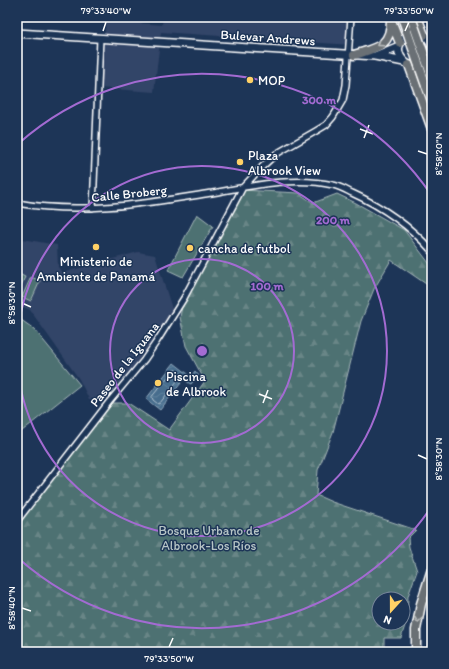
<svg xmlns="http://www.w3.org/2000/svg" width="449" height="669" font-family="Itim,sans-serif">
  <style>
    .built { fill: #334467 }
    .forest { fill: url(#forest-firs); stroke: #a6b8b8; fill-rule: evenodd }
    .park { fill: #4e7172; stroke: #a6b8b8 }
    .water { fill: url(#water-waves); stroke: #90a7bb }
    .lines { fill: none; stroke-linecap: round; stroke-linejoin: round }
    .shore { stroke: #b5c5d1; stroke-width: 1 }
    .street-casing { stroke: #fff; stroke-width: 8 }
    .secondary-casing { stroke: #fff; stroke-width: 10 }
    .primary-casing { stroke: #fff; stroke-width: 11 }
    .street { stroke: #1d3557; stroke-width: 5 }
    .secondary { stroke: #1d3557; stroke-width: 7 }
    .primary { stroke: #6a7074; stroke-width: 8 }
    .primary-bridge-casing { stroke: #fff; stroke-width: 11; stroke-linecap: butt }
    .primary-bridge { stroke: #6a7074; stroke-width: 8 }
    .oneway { stroke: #bcbfc0 }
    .ticks { fill: none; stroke: #fff; stroke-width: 1.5 }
    .ring { fill: none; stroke: #a36bd2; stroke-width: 2 }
    .poi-dot { fill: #ffd166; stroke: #1d3557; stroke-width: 1.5 }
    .labels { text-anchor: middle; stroke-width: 3; stroke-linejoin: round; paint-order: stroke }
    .street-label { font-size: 13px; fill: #fff; stroke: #1d3557 }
    .poi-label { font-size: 13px; fill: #fff; stroke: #1d3557; text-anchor: start }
    .park-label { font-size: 13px; fill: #b8c6c7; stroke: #1d3557 }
    .centre { fill: #a36bd2; stroke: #1d3557; stroke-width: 2 }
    .ring-label { font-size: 12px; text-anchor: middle; font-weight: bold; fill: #a36bd2; stroke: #1d3557; stroke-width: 3; stroke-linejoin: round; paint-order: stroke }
    .neatline { fill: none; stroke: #fff; stroke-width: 1.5 }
    .ticks-label { font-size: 10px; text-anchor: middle; fill: #fff }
  </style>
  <defs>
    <pattern id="forest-firs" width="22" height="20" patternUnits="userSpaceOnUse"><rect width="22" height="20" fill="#4e7172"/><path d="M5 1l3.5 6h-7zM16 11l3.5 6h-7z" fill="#698687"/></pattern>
    <pattern id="water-waves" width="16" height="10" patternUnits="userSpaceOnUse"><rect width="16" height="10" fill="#466d8d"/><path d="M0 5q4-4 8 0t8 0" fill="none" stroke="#62839e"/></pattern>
  </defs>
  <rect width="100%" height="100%" fill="#1d3557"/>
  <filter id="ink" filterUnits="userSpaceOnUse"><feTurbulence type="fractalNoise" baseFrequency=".025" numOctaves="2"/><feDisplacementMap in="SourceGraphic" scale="8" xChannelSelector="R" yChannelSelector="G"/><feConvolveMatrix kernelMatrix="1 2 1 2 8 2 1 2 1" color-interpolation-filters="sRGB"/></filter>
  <g filter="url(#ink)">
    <path class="built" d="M 163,17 L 354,17 L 352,45 L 161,32 L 154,92 L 100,88 L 106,20 L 162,25 Z
      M 17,238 L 57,245 L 58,267 L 62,273 L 138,252 L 155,255 L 173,312 L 141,357 L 105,400 L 89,399 L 79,379 L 30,310 L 17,304 Z"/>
    <path class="forest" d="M 241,190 L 299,193 L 313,203 L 337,194 L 356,203 L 404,230 L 432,267 L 432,288 L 391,260 L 374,289 L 361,321 L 333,432 L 318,470 L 316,495 L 332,502 L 416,530 L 408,538 L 409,547 L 417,571 L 408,596 L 407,619 L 401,638 L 384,638 L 384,652 L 17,652 L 17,524 L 109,403 L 128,403 L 169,430 L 205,381 L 186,346 L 180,317 L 184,296 L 204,254 ZM 379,599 L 403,599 L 403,623 L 379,623 Z"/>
    <path class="park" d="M 197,214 L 213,226 L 183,277 L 168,270 Z
      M 17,273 L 25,277 L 17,294 Z
      M 31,277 L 40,281 L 31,301 L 22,297 Z
      M 17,317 L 34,329 L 80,385 L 17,435 Z"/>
    <path class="water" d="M 174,363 L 188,374 L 160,410 L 146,399 Z
      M 195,371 L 199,376 L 191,384 L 187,382 Z"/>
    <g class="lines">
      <path class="shore" d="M 174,370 L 176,370 L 181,374 L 181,376 L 160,403 L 158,404 L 153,400 L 152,397 Z"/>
      <defs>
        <path id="street" d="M 17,203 C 82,215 148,203 212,193 C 251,186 294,176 333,185 C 339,186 346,190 352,193 C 383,207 410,226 432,251
          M 93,208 L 100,38
          M 17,521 L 109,402 L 144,360 L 157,341 L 184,298 L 243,187 L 263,166 L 276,154 L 316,131 L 326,125 L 333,117 L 343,100 L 346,85 L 351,17"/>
        <path id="secondary" d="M 17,33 L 375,56 L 404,62
          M 375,56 L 399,46
          M 406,63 C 382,43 422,16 432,46"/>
        <path id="primary" d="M 417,17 L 424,35
          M 392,23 L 400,43
          M 354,55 C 376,48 391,47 391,20
          M 432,55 L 432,56
          M 409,65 L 432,129
          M 426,86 L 432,101
          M 416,652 L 416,630 L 421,604 L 432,569"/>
      </defs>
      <use href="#street" class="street-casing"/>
      <use href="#secondary" class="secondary-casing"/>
      <use href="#primary" class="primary-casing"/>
      <use href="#street" class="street"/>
      <use href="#secondary" class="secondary"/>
      <use href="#primary" class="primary"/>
      <defs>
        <path id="primary-bridge" d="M 402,17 L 426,86
          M 411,17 L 432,77"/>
      </defs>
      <use href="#primary-bridge" class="primary-bridge-casing"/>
      <use href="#primary-bridge" class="primary-bridge"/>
    </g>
    <defs><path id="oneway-chevron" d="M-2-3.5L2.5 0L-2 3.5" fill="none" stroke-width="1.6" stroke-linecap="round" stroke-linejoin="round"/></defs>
    <g class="oneway">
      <use href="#oneway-chevron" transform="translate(380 44) rotate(146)"/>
      <use href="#oneway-chevron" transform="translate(418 620) rotate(99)"/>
    </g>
  </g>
  <path class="ticks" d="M 103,31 L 106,22M 405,31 L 409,22M 360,129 L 373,134M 364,138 L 369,125M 418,151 L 427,154M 22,303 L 31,307M 259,394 L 272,399M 263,403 L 268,390M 418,455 L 427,459M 22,608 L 31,611M 169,647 L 173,638"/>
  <g class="ring">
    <circle cx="202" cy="351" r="92"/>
    <path d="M17 349A185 185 0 1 1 17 353"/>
    <path d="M432 506A277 277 0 0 1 18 558M18 144A277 277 0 0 1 432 196"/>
  </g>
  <g class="poi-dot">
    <circle cx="250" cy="80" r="4"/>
    <circle cx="240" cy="162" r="4"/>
    <circle cx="96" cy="247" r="4"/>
    <circle cx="190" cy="248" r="4"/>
    <circle cx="158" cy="383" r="4"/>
  </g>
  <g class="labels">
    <g class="street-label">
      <text transform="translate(268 37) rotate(4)" y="5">Bulevar Andrews</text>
      <text transform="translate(129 193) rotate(-6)" y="5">Calle Broberg</text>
      <text transform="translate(124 364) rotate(-52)" y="5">Paseo de la Iguana</text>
    </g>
    <g class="poi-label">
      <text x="258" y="85">MOP</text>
      <text x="248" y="160">Plaza<tspan x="248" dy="15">Albrook View</tspan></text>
      <text x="198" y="253">cancha de futbol</text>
      <text x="96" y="266" text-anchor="middle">Ministerio de<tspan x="96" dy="15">Ambiente de Panamá</tspan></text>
      <text x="166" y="381">Piscina<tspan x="166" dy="15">de Albrook</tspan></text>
    </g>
    <g class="park-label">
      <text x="209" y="535">Bosque Urbano de<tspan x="209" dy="15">Albrook-Los Ríos</tspan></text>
    </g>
  </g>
  <circle cx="202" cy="351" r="6" class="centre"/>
  <g class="ring-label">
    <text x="319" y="104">300 m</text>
    <text x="333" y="224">200 m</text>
    <text x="267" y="290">100 m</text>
  </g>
  <rect width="449" height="669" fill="none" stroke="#1d3557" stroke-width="44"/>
  <g transform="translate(391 611) rotate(201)"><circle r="19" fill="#1d3557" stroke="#77869a"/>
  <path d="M0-3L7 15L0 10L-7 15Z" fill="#ffd166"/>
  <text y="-6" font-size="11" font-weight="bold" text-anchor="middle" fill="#ffffff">N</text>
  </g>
  <rect x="22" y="22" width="405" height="625" class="neatline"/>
  <g class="ticks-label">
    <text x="106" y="14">79°33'40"W</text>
    <text x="409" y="14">79°33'50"W</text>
    <text transform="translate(438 154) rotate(-90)" y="4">8°58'20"N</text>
    <text transform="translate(11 303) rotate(-90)" y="4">8°58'30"N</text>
    <text transform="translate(438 459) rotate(-90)" y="4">8°58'30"N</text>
    <text transform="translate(11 608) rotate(-90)" y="4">8°58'40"N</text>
    <text x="169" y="662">79°33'50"W</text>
  </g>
</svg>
